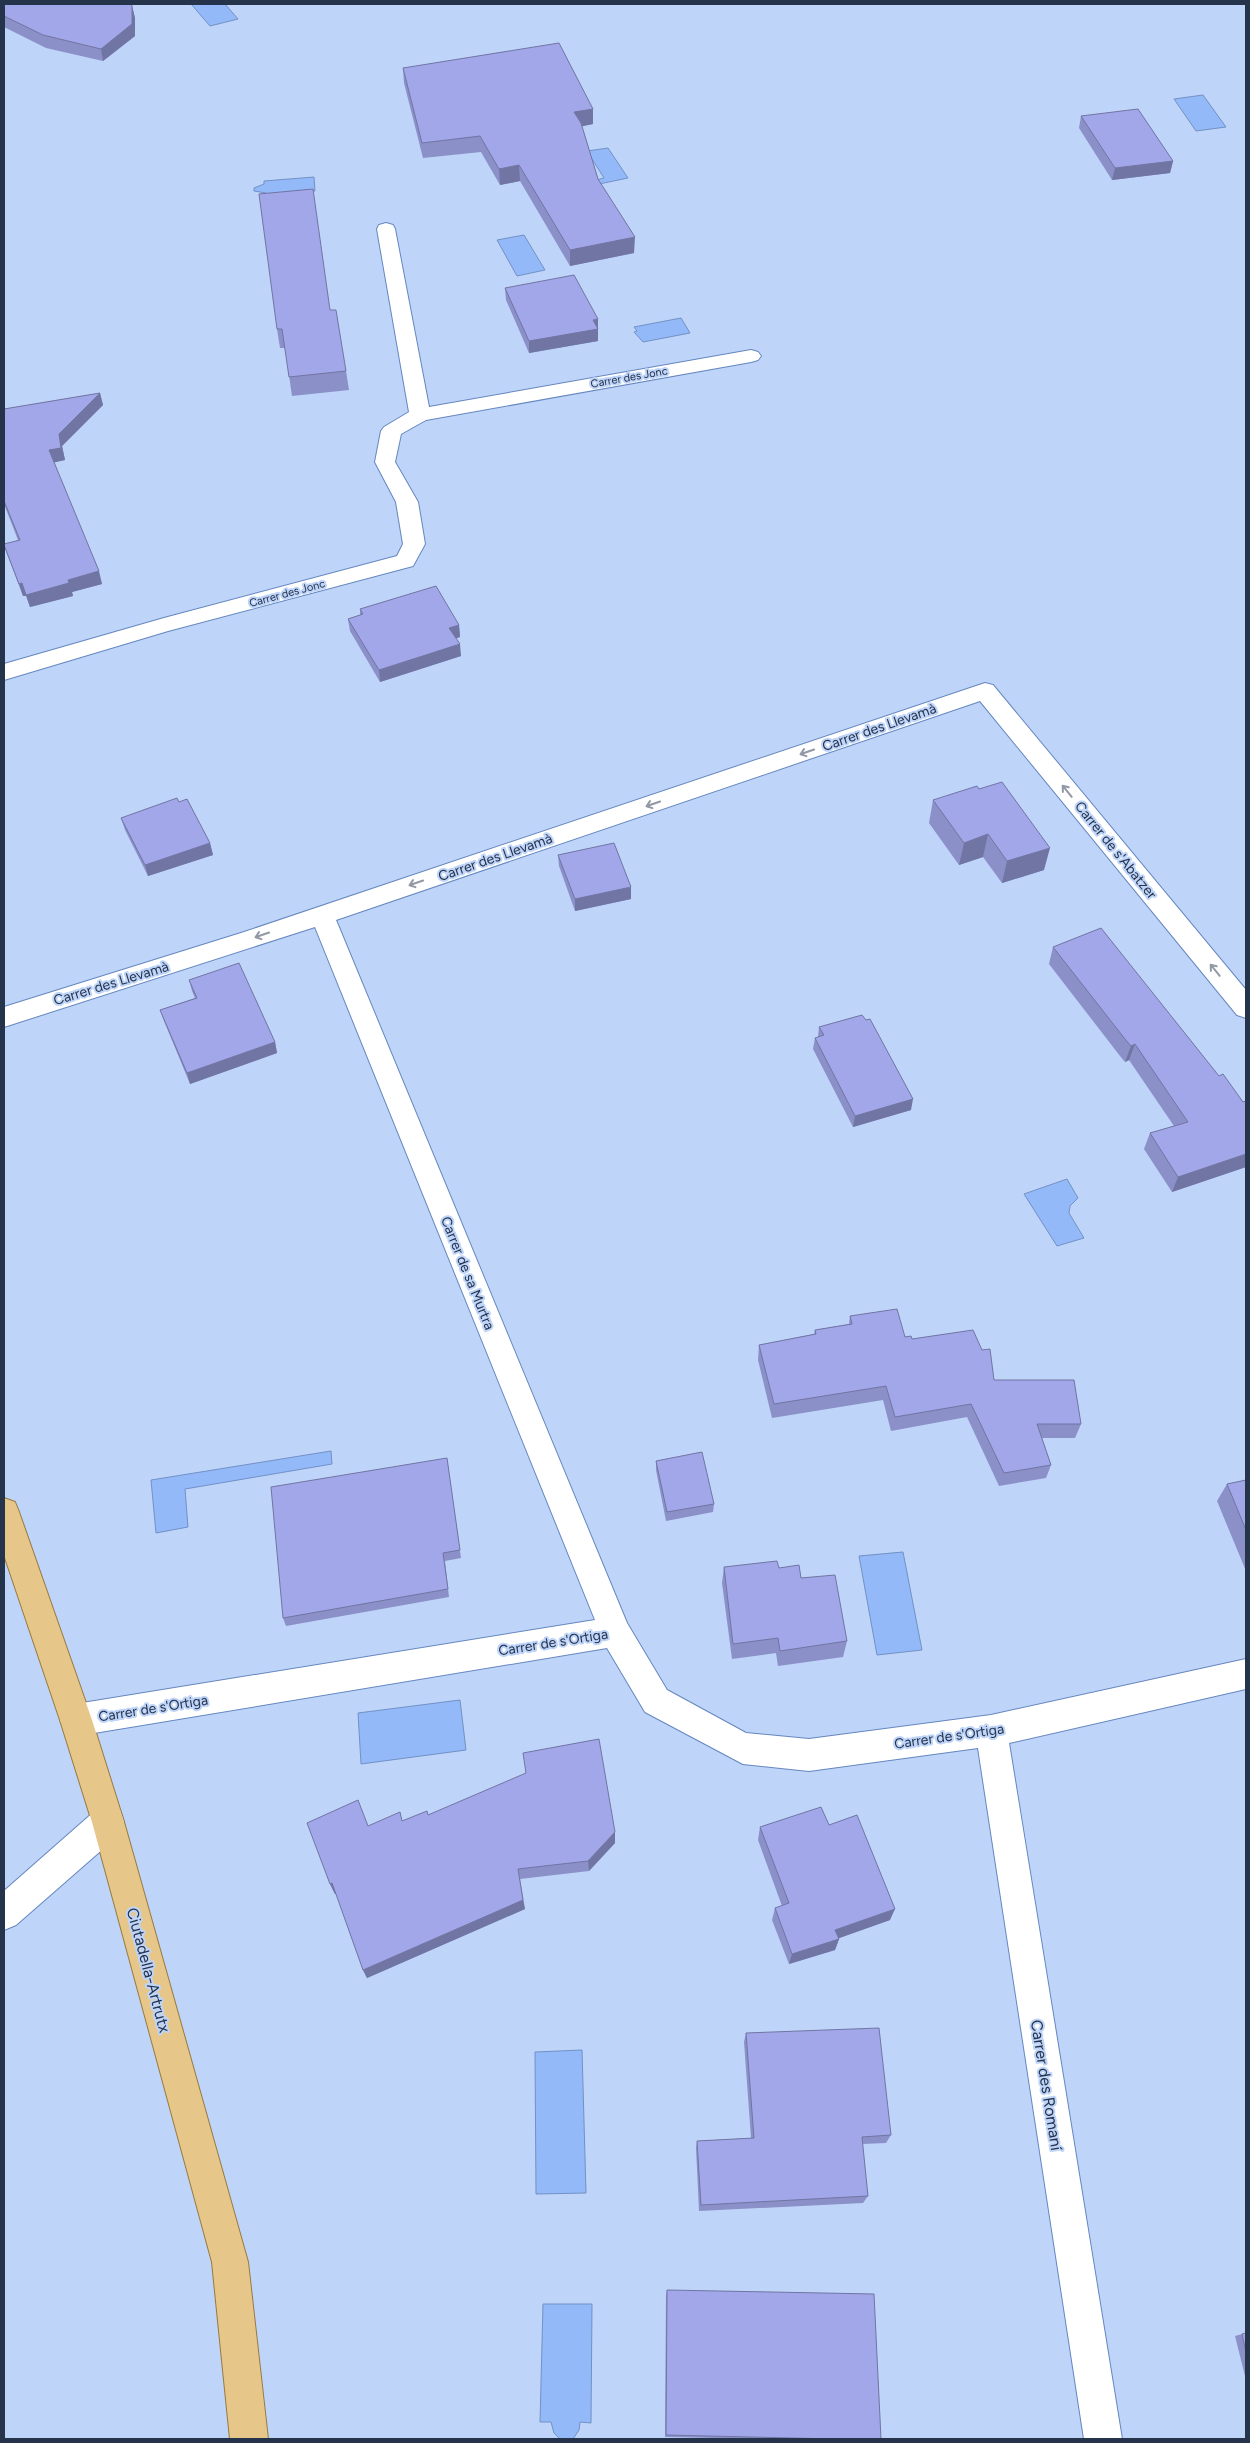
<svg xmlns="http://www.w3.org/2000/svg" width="1250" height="2443" font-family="Figtree,sans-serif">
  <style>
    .water { fill: #93b9f9; stroke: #7291c5 }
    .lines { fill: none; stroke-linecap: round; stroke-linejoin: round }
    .minor-casing { stroke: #6587bf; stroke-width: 2 }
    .major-casing { stroke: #977a40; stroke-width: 2 }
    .minor { fill: #fff; fill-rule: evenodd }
    .major { fill: #e6c789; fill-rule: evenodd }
    .wall { fill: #8b90c8 }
    .shaded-wall { fill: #7175a3 }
    .building { fill: #a2a7e9; stroke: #7175a3 }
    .oneway { stroke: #9299a5 }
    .labels { text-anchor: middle; stroke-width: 4; stroke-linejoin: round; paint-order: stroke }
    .far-street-label { font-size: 11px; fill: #25334b; stroke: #bed4f9 }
    .street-label { font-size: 14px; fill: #25334b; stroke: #bed4f9 }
    .near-street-label { font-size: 16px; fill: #25334b; stroke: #bed4f9 }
  </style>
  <rect width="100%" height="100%" fill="#bed4f9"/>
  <path class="water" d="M 191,4 L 225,4 L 238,19 L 210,26 Z
    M 1203,95 L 1226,127 L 1196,131 L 1174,99 Z
    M 608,148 L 628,178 L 599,184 L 596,180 L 604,178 L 587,151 Z
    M 314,177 L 315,191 L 266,196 L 266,193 L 254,191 L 254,188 L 264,184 L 264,181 Z
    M 524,235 L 545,270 L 517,276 L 497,240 Z
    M 681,318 L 690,333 L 643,342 L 634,332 L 637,331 L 634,327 Z
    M 1067,1179 L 1078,1198 L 1070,1206 L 1069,1213 L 1084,1238 L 1057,1246 L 1024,1194 Z
    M 331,1451 L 332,1464 L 185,1489 L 188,1527 L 156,1533 L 151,1480 Z
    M 903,1552 L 922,1650 L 877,1655 L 859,1556 Z
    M 460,1700 L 466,1750 L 361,1764 L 358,1713 Z
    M 582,2050 L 586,2193 L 536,2194 L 535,2052 Z
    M 543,2304 L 592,2304 L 591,2423 L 580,2422 L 579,2430 L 573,2439 L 560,2439 L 554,2433 L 551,2422 L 540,2422 Z"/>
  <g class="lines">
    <defs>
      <path id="minor" d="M 386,223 L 393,225 L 395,229 L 429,407 L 751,350 L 758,352 L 761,356 L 758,360 L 751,362 L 426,420 L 401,434 L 395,462 L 418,502 L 425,544 L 413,566 L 168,631 L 4,680 L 4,664 L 164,618 L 397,556 L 403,544 L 396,502 L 375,462 L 381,431 L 384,427 L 409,412 L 377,229 L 379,225 Z
        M 985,683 L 993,685 L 1246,990 L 1246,1018 L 1237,1015 L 980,701 L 336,920 L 627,1623 L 667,1690 L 746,1733 L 809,1739 L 991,1715 L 1246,1659 L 1246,1689 L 1009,1743 L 1122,2439 L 1084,2439 L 978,1748 L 809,1771 L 743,1764 L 645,1712 L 607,1648 L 76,1736 L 65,1731 L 60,1720 L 65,1709 L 76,1704 L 595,1620 L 315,927 L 4,1027 L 4,1007 L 241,933 Z
        M 108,1806 L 120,1810 L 124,1822 L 120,1834 L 16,1925 L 4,1930 L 4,1891 L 96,1810 Z"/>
      <path id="major" d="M 4,1498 L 15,1502 L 19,1512 L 92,1720 L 124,1822 L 248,2262 L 268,2439 L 230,2439 L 212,2262 L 92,1822 L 60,1720 L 4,1555 Z"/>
    </defs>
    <use href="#minor" class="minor-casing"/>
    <use href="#major" class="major-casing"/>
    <use href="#minor" class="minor"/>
    <use href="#major" class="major"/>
  </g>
  <path class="wall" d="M 4,4 L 132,6 L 135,18 L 135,36 L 103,61 L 46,48 L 4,27 Z
    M 403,68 L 593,109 L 593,124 L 582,126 L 598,179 L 634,253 L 570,266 L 520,181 L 500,185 L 481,152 L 423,158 L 404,83 Z
    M 1081,116 L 1173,161 L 1170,173 L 1112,180 L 1079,128 Z
    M 505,288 L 598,319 L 598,341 L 529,353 L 506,300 Z
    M 330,310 L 346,371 L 349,390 L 292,396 L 285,348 L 280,348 L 277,329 Z
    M 100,393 L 103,405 L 62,446 L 65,460 L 54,462 L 102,584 L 72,592 L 73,596 L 30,607 L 26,596 L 23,596 L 4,546 L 18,540 L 4,504 L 4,409 Z
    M 360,609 L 459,625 L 460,637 L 456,638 L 461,656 L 380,682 L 350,631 L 348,619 L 360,615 Z
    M 979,789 L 1044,870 L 1002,883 L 983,857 L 959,865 L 929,823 L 933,800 Z
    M 179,802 L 210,843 L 213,855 L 148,876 L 125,830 L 121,818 Z
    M 558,855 L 631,899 L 575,911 L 559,866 Z
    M 1053,947 L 1219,1076 L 1243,1102 L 1246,1101 L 1246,1167 L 1172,1192 L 1144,1149 L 1150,1133 L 1174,1126 L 1129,1060 L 1125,1062 L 1120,1056 L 1049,964 Z
    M 189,980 L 275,1042 L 277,1053 L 190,1084 L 164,1021 L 160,1010 L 195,998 L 192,991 Z
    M 866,1020 L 911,1110 L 853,1127 L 813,1049 L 815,1038 L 818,1037 L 819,1027 Z
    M 850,1316 L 912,1339 L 1081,1424 L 1075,1438 L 1042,1438 L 1051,1465 L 1046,1478 L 999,1486 L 967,1417 L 891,1431 L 883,1400 L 772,1418 L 758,1360 L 759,1345 L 814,1334 L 815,1330 L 849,1324 Z
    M 447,1458 L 461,1558 L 445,1561 L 449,1597 L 286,1626 L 283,1618 Z
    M 656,1461 L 714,1504 L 713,1512 L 666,1521 L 656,1470 Z
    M 1246,1480 L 1246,1571 L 1217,1501 L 1227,1484 Z
    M 724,1567 L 779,1568 L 847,1641 L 843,1657 L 778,1666 L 776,1653 L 732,1659 L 722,1583 Z
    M 428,1815 L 615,1832 L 615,1843 L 589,1871 L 520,1879 L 525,1909 L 367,1978 L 363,1970 L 336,1893 L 335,1894 L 330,1884 L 368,1826 L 402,1821 Z
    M 829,1825 L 890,1920 L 839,1938 L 839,1939 L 835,1950 L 789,1964 L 772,1920 L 775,1908 L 782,1906 L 758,1840 L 760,1827 Z
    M 746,2033 L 891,2135 L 886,2143 L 862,2144 L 868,2196 L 863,2203 L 699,2211 L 696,2148 L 697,2141 L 751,2138 L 744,2042 Z
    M 667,2290 L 881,2439 L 766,2439 L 665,2437 L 666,2295 Z
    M 1246,2333 L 1246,2380 L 1235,2336 Z"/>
  <path class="shaded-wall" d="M 132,6 L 135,18 L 135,36 L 103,61 L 101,49 Z
    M 593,109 L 593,124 L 574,128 L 574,112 Z
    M 1173,161 L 1170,173 L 1112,180 L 1115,168 Z
    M 519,165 L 520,181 L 500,185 L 499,169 Z
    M 635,237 L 634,253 L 570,266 L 570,250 Z
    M 598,319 L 598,341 L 529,353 L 529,341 Z
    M 100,393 L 103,405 L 62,446 L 65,460 L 52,463 L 49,450 L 59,434 Z
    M 99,571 L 102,584 L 72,592 L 73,596 L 30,607 L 26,595 L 68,580 Z
    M 22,583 L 26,596 L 23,596 L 19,584 Z
    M 459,625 L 460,637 L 451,640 L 449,628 Z
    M 460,644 L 461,656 L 380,682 L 379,670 Z
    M 988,834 L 983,857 L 959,865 L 964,843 Z
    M 210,843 L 213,855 L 148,876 L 145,865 Z
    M 1050,848 L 1044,870 L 1002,883 L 1007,861 Z
    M 631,887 L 631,899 L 575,911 L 575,899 Z
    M 275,1042 L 277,1053 L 190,1084 L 187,1073 Z
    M 1135,1044 L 1129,1060 L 1125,1062 L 1131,1046 Z
    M 913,1099 L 911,1110 L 853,1127 L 855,1116 Z
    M 1246,1154 L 1246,1167 L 1172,1192 L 1178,1177 Z
    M 615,1832 L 615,1843 L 589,1871 L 588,1861 Z
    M 332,1883 L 337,1893 L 335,1894 L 330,1884 Z
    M 523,1900 L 525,1909 L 367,1978 L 363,1970 Z
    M 895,1909 L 890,1920 L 831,1941 L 835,1930 Z
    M 839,1939 L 835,1950 L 789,1964 L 792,1954 Z"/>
  <path class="building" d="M 4,4 L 131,4 L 132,6 L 132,24 L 101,49 L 43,35 L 4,16 Z
    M 559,43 L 593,109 L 574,112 L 581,123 L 598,179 L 635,237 L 570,250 L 519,165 L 499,169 L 480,136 L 422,143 L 403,68 Z
    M 1138,109 L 1173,161 L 1115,168 L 1081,116 Z
    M 313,189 L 330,310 L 336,310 L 346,371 L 289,377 L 282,329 L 277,329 L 259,194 Z
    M 574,275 L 598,319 L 593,320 L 598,329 L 529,341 L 505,288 Z
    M 100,393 L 59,434 L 61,448 L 49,450 L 99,571 L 68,580 L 69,583 L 26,595 L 22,583 L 19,584 L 4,545 L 4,544 L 20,540 L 4,501 L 4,409 Z
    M 436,586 L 459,625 L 449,628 L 460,644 L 379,670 L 348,619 L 363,614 L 360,609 Z
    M 1002,782 L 1050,848 L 1007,861 L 988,834 L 964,843 L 933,800 L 977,786 L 979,789 Z
    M 177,798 L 179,802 L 187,799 L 210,843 L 145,865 L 121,818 Z
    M 614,843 L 631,887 L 575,899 L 558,855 Z
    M 1101,928 L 1219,1076 L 1223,1074 L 1243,1102 L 1246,1101 L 1246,1154 L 1178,1177 L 1150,1133 L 1188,1122 L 1135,1044 L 1131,1046 L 1125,1039 L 1053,947 Z
    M 239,963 L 275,1042 L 187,1073 L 160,1010 L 197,998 L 189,980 Z
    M 862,1015 L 866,1020 L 870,1019 L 913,1099 L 855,1116 L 815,1038 L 824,1035 L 819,1027 Z
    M 897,1309 L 905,1337 L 911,1336 L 912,1339 L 973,1330 L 982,1350 L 990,1349 L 994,1380 L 1074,1380 L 1081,1424 L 1037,1424 L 1051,1465 L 1004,1473 L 971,1404 L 895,1417 L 886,1386 L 774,1404 L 759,1345 L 816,1334 L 815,1330 L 852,1324 L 850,1316 Z
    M 702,1452 L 714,1504 L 667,1512 L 656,1461 Z
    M 447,1458 L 460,1550 L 443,1553 L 448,1589 L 283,1618 L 271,1487 Z
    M 1246,1480 L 1246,1530 L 1227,1484 Z
    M 777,1561 L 779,1568 L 799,1565 L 801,1578 L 835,1575 L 847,1641 L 780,1651 L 778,1638 L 733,1644 L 724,1567 Z
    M 599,1739 L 615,1832 L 588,1861 L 518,1869 L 523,1900 L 363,1970 L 332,1883 L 330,1884 L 307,1823 L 358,1800 L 368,1826 L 400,1812 L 402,1821 L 427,1811 L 428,1815 L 526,1773 L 523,1753 Z
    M 821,1807 L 829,1825 L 857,1815 L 895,1909 L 835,1930 L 839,1939 L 792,1954 L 775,1908 L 789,1903 L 760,1827 Z
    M 879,2028 L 891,2135 L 862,2137 L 868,2196 L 701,2205 L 697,2141 L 754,2138 L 746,2033 Z
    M 667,2290 L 874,2294 L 881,2439 L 835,2439 L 666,2435 Z
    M 1246,2333 L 1246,2352 L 1242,2334 Z"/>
  <defs><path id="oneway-shaft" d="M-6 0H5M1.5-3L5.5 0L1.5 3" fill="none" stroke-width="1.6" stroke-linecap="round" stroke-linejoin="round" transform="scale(1.25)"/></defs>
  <g class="oneway">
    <use href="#oneway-shaft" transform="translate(807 752) rotate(161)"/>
    <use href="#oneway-shaft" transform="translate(1067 791) rotate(-129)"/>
    <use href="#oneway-shaft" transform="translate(653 804) rotate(161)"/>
    <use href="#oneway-shaft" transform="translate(416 883) rotate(161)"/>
    <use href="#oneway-shaft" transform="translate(262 935) rotate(161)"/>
    <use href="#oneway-shaft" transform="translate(1215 970) rotate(-129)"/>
  </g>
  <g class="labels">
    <g class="far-street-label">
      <text transform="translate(629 377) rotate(-10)" y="4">Carrer des Jonc</text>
      <text transform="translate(287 593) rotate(-15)" y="4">Carrer des Jonc</text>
    </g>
    <g class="street-label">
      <text transform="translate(879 727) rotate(-19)" y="5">Carrer des Llevamà</text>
      <text transform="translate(1116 850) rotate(51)" y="5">Carrer de s'Abatzer</text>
      <text transform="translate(495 857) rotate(-19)" y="5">Carrer des Llevamà</text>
      <text transform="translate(111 983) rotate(-17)" y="5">Carrer des Llevamà</text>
      <text transform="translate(468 1273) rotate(68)" y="5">Carrer de sa Murtra</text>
      <text transform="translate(553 1642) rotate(-9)" y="5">Carrer de s'Ortiga</text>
      <text transform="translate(153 1708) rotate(-9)" y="5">Carrer de s'Ortiga</text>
      <text transform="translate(949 1736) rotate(-8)" y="5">Carrer de s'Ortiga</text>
    </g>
    <g class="near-street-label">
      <text transform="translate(149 1970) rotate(75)" y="6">Ciutadella-Artrutx</text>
      <text transform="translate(1047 2085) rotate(81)" y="6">Carrer des Romaní</text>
    </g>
  </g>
  <rect width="1250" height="2443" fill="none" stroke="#25334b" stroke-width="10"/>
</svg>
